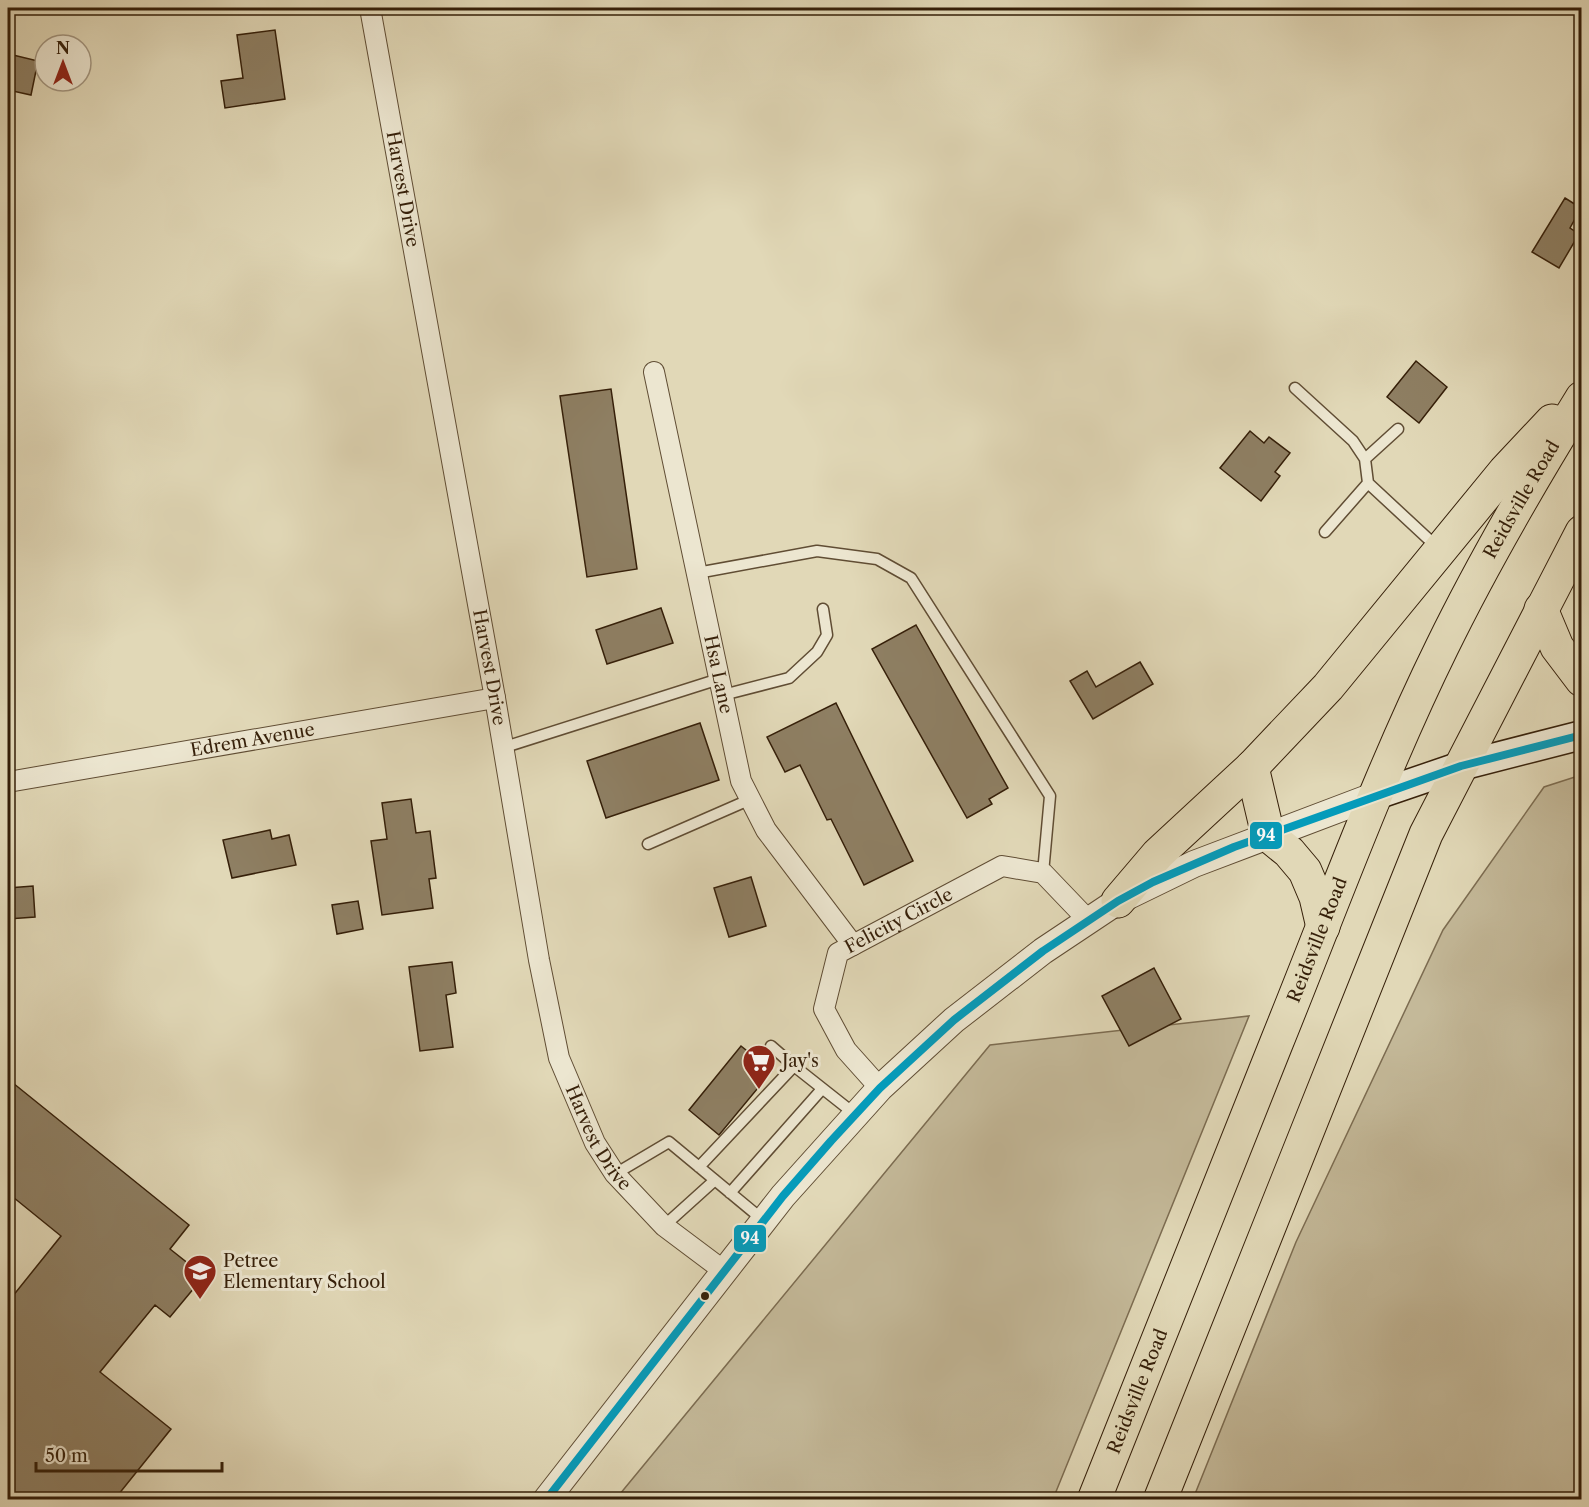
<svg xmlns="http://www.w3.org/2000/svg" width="1589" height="1507" font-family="'Libre Caslon Text',serif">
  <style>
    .green { fill: #c4b999; stroke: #7c6c51; stroke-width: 1.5 }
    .building { fill: #8e7f63; stroke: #351f09; stroke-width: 1.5 }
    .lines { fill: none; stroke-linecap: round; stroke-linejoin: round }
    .service-casing { stroke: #604d34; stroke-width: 13 }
    .minor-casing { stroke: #604d34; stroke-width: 22 }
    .tertiary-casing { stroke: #604d34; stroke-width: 28 }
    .secondary-casing { stroke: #351f09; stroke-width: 31 }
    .trunk-casing { stroke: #351f09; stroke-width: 35 }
    .service { stroke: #ece6d0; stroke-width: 10 }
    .minor { stroke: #ece6d0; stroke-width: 20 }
    .tertiary { stroke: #ece6d0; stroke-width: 26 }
    .secondary { stroke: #ece6d0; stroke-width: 28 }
    .trunk { stroke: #e1d8b7; stroke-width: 33 }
    .bus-1-casing { stroke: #ece6d0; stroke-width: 12 }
    .bus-1 { stroke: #059bba; stroke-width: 8 }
    .bus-dot { fill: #351f09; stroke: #ece6d0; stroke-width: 2 }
    .labels { text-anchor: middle; stroke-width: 6; stroke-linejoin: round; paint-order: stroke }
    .street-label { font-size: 18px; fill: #351f09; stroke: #ece6d0 }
    .poi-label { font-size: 18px; fill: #351f09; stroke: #ece6d0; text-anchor: start }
    .line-badge { stroke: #ece6d0; stroke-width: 2 }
    .badge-label { font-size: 16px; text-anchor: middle; font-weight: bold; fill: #fff }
  </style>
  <rect width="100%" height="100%" fill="#e1d8b7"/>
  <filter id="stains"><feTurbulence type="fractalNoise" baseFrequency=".00333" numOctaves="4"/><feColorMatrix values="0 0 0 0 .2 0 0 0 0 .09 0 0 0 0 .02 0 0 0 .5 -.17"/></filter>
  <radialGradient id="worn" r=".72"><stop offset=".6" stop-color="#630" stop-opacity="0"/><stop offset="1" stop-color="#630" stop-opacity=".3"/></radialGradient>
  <path class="green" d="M 1581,775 L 1581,1499 L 1193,1499 L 1296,1242 L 1443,930 L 1544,787 Z
    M 1249,1016 L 1053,1499 L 615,1500 L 990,1045 Z"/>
  <path class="building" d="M 275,30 L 285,99 L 225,108 L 221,81 L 243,78 L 237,35 Z
    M 13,55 L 38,61 L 31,95 L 8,90 L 8,77 Z
    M 1565,198 L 1581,208 L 1570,228 L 1579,234 L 1559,268 L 1532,252 Z
    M 1416,361 L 1447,387 L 1419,423 L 1387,397 Z
    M 611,389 L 637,569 L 587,577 L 560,396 Z
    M 1250,431 L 1264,443 L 1269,437 L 1290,453 L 1275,472 L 1280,476 L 1261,501 L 1220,468 Z
    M 661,608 L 673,643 L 607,664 L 596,630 Z
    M 916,625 L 1008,788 L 989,799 L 992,804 L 967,818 L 872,649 Z
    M 1140,662 L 1153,684 L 1093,719 L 1070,681 L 1087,671 L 1096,687 Z
    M 836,703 L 913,861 L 864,885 L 831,819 L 827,820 L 800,765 L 785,772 L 767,737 Z
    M 700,723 L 719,780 L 606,818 L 587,761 Z
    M 411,799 L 416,833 L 430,831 L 436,878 L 429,879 L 433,908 L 382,915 L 371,841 L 387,839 L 382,803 Z
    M 270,830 L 272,839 L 289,835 L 296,865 L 232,878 L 223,840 Z
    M 751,877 L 766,926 L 729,937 L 714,888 Z
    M 33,886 L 35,917 L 8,919 L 8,888 Z
    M 358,901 L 363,929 L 337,934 L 332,905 Z
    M 452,962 L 456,993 L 446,995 L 453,1047 L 420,1051 L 409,967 Z
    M 1154,968 L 1181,1019 L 1129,1046 L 1102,996 Z
    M 741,1046 L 772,1071 L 719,1135 L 689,1110 Z
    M 8,1079 L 189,1225 L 170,1249 L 204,1276 L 170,1317 L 155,1305 L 100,1372 L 171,1429 L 114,1500 L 8,1500 L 8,1302 L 61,1236 L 8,1193 Z"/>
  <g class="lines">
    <defs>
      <path id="service" d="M 1295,388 L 1353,441 L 1365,459 L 1368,483 L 1438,548
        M 1365,459 L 1398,429
        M 1325,532 L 1368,483
        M 697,573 L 817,551 L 877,559 L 911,578 L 1050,796 L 1043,873
        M 723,695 L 789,678 L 817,652 L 827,635 L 823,609
        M 502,748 L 719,679
        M 648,844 L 751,799
        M 771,1046 L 794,1066
        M 699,1167 L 794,1066 L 856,1115
        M 615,1174 L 669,1142 L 763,1220
        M 730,1193 L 822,1089
        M 664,1226 L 715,1180"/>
      <g id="minor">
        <path id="s1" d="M 370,8 L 495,698 L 539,960 L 559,1058 L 595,1143 L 615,1174 L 664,1226 L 724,1271"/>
        <path id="s2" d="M 654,372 L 741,781 L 766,830 L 853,945"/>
        <path id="s3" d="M 8,782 L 495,698"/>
        <path id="s4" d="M 880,1088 L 846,1050 L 824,1009 L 838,953 L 1002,866 L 1043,873 L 1088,920"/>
      </g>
      <path id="tertiary" d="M 546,1500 L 783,1196 L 880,1088 L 954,1020 L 1043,951 L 1118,901 L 1194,864 L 1376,795"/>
      <path id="secondary" d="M 1376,795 L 1461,766 L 1582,735"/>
      <g id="trunk">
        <path d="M 1541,609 L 1557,647 L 1582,680"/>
        <path d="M 1252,767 L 1268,835 L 1289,852 L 1305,871 L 1316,897 L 1323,927"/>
        <path d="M 1118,901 L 1158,854 L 1252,767 L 1328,687 L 1505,471 L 1552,421"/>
        <path id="s5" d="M 1094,1500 C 1155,1348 1216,1196 1276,1044 C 1330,911 1379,775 1442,647 C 1484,561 1532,479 1582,398"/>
        <path d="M 1160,1500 L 1426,834 L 1582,532"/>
      </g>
    </defs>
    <use href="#service" class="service-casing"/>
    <use href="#minor" class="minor-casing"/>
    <use href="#tertiary" class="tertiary-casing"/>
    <use href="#secondary" class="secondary-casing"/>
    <use href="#trunk" class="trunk-casing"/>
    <use href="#service" class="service"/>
    <use href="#minor" class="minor"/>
    <use href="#tertiary" class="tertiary"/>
    <use href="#secondary" class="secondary"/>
    <use href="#trunk" class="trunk"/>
    <defs>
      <path id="bus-1" d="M 546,1500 L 783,1196 L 831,1141 L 880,1088 L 954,1020 L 1043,951 L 1118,901 L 1153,882 L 1234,847 L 1461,766 L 1582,735"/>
    </defs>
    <use href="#bus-1" class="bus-1-casing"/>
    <use href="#bus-1" class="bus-1"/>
  </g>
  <defs>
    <symbol id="supermarket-pin" viewBox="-11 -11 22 30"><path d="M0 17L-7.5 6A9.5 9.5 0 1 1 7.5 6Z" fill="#8f2418" stroke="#ece6d0"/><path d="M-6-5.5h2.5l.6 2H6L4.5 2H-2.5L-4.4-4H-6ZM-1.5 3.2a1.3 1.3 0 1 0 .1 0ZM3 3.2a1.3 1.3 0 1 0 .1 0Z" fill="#fff"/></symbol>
    <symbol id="school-pin" viewBox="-11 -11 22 30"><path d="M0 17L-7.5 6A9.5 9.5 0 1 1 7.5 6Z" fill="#8f2418" stroke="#ece6d0"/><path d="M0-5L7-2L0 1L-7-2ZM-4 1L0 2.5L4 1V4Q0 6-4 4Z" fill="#fff"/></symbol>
  </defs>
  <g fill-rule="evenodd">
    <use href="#supermarket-pin" x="740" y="1042" width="38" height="52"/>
    <use href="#school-pin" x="181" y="1252" width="38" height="52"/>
  </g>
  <circle class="bus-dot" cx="705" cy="1296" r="5"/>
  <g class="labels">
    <g class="street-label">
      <text dy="6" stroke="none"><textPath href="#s1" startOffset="184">Harvest Drive</textPath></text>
      <text dy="6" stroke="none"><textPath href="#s5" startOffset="1089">Reidsville Road</textPath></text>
      <text dy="6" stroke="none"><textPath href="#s1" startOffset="670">Harvest Drive</textPath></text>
      <text dy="6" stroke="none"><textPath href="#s2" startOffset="309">Hsa Lane</textPath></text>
      <text dy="6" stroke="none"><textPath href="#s3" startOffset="248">Edrem Avenue</textPath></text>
      <text dy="6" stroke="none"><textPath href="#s4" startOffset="224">Felicity Circle</textPath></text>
      <text dy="6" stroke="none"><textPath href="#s5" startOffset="603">Reidsville Road</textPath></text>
      <text dy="6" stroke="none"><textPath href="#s1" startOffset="1156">Harvest Drive</textPath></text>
      <text dy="6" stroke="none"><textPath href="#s5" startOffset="117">Reidsville Road</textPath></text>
    </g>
    <g class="poi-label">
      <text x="782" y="1067">Jay's</text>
      <text x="223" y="1267">Petree<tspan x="223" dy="21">Elementary School</tspan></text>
    </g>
  </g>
  <g class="line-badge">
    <rect x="1249" y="821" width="34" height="29" rx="6" fill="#059bba"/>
    <rect x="733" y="1224" width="34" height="29" rx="6" fill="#059bba"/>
  </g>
  <g class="badge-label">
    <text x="1266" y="841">94</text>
    <text x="750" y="1244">94</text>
  </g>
  <rect width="1589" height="1507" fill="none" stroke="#e1d8b7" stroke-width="30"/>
  <rect x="9" y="9" width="1571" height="1489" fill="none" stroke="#351f09" stroke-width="3"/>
  <rect x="15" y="15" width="1559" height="1477" fill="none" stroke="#351f09" stroke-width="1.5"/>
  <g transform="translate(63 63)"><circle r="28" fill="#ece6d0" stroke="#a39680" stroke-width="1.5"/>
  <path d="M0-4.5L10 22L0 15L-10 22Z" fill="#8f2418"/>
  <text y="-9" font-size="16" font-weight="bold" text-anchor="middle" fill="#351f09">N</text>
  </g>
  <path d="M36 1462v9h186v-9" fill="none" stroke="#351f09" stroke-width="3"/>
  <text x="45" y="1462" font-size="18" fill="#351f09" stroke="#ece6d0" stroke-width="4.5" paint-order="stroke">50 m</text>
  <rect width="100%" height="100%" filter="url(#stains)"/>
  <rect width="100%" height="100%" fill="url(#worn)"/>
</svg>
